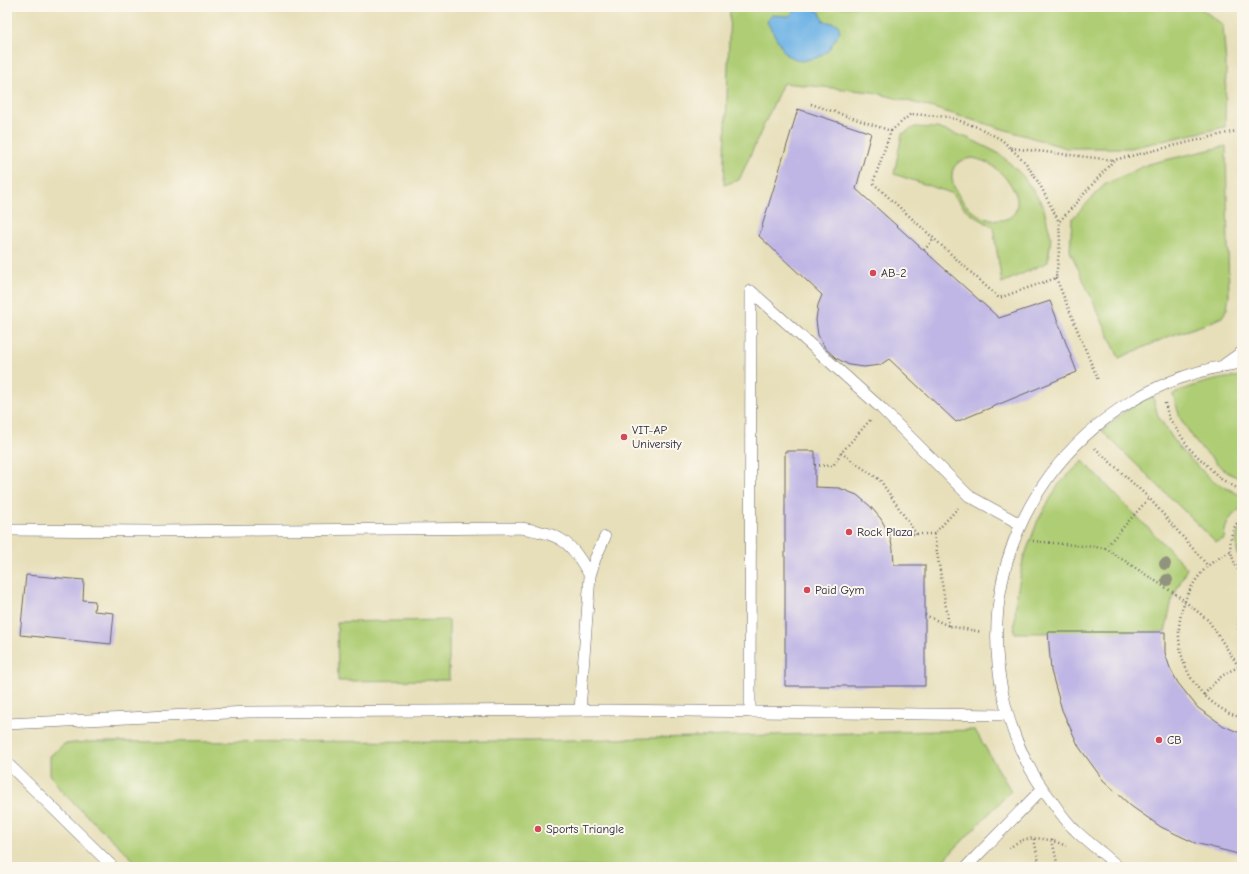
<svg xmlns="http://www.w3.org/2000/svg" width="1249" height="874" font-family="'Comic Neue',sans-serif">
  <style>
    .green { fill: #afcd74; stroke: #687858; fill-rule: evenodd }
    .water { fill: #70b4e6; stroke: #496b90 }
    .building { fill: #bfb6e5 }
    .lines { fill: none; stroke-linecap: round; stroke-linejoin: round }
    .lane-casing { stroke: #676467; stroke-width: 12 }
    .path { stroke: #676467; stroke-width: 2.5; stroke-dasharray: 1 3; stroke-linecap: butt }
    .lane { stroke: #fff; stroke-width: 11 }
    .tree { fill: #92937e }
    .poi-dot { fill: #d1495b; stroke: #fbf7ec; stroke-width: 1.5 }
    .labels { text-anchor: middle; stroke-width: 4; stroke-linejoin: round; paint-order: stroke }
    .poi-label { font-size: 12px; fill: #22223b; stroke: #fbf7ec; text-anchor: start }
  </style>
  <rect width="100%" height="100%" fill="#fbf7ec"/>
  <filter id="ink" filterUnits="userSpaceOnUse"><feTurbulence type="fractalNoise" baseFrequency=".025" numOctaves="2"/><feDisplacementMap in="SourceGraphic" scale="8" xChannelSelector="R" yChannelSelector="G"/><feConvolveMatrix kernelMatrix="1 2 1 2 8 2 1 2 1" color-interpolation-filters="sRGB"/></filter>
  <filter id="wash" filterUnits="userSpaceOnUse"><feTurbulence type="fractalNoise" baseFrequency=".012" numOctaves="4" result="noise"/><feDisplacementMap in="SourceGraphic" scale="16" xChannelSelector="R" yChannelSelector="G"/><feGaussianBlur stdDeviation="0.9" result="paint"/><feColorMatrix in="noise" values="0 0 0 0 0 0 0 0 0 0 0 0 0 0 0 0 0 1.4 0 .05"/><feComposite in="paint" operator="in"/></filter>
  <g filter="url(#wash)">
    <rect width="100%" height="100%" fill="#e7dfba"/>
    <path class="green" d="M 730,7 L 1199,7 L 1223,25 L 1226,64 L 1225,127 L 1130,148 L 1066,148 L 923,105 L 872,92 L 783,83 L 739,180 L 724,185 Z
      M 915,127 L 937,128 L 968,138 L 1000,154 L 1022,175 L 1043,205 L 1051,237 L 1048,262 L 1002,283 L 993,227 L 968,212 L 951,193 L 894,174 L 902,134 ZM 973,158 C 981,160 987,162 993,166 C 1002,173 1012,184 1016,195 C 1021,214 1009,222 992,220 C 963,216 929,162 973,158 Z
      M 1226,146 L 1229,296 L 1227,309 L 1222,317 L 1206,324 L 1170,336 L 1119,358 L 1070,251 L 1072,219 L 1104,185 L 1148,164 Z
      M 1242,376 L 1242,480 L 1225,471 L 1198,445 L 1180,418 L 1173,394 C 1196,384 1218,378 1242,376 Z
      M 1153,397 L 1158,416 L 1180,449 L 1213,481 L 1242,496 L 1242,507 C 1230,517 1225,523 1224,539 L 1216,542 L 1102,431 C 1117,418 1134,402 1153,397 Z
      M 1083,461 L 1187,568 L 1172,600 L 1165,632 L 1014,633 L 1016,600 L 1023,560 L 1038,520 L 1059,484 Z
      M 1242,524 L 1242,564 C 1235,550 1234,538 1242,524 Z
      M 449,620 L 449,680 L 338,681 L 337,622 Z
      M 975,730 L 1011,791 L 937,867 L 141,867 L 61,791 L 50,774 L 50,756 L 64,744 L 87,742 L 532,741 Z"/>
    <path class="water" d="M 799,7 L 810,8 L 820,12 L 823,21 L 838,24 L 840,32 L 828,51 L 816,58 L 801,61 L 786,55 L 767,22 L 771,15 L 789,16 Z"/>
    <g id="blocks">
      <path class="building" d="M 798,109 L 871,133 L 856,189 L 999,318 L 1050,301 L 1077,372 L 956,422 L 889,359 L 880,365 L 864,367 L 849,365 L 836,358 L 825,348 L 818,335 L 816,320 L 818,305 L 822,295 L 759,236 Z
        M 785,451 L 815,451 L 815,487 L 839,488 L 857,495 L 870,506 L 881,519 L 889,534 L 893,549 L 894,565 L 925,565 L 925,686 L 785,686 Z
        M 26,575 L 84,580 L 83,600 L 95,601 L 94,611 L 114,613 L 111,644 L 20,635 Z
        M 1048,632 L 1165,632 L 1165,653 L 1170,668 L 1178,683 L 1198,708 L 1224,726 L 1242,734 L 1242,855 L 1195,843 L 1161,827 L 1131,806 L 1103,780 L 1079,747 L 1062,710 L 1051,671 Z"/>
    </g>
  </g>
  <g filter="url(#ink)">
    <use href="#blocks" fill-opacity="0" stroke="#676467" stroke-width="1"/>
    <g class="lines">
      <defs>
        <path id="lane" d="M 751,291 L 881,408 L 969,496 L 1020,524
          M 1225,364 L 1242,352
          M 7,530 L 153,531 L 521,528 C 561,534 571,541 590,576
          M 580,710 L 590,576 L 595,559 L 605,537
          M 750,712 L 751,291
          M 7,724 L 248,712 L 606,710 L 1007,715
          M 7,763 L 113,867
          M 966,867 L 1042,789
          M 1119,867 C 1113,863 1107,857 1101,852 C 1092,845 1083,838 1075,830 C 1066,822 1059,811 1052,801 C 1027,770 1011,733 1003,695 C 968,534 1081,384 1242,363"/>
      </defs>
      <use href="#lane" class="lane-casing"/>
      <path class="path" d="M 811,104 L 891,131 L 873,183 L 999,298 L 1056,278 L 1060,242 L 1059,222 L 1114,160 L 1236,131
        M 891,131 L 911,114 L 949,117 L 980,128 L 1002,140 L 1026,163 L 1040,185 L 1059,222
        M 1011,148 L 1113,160
        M 924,250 L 934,239
        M 1056,278 L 1098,380
        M 1165,403 L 1169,418 L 1190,449 L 1221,479 L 1242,491
        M 1095,448 L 1149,498 L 1208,566
        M 841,453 L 880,480 L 917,535
        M 815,465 L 833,466 L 841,453 L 871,419
        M 1242,517 C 1225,534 1228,557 1242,575
        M 889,534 L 934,534
        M 1033,541 L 1105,548 L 1149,498
        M 1105,548 L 1177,595 L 1208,620 L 1239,667
        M 1230,552 C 1221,557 1212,561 1205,569 C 1158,619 1177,697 1242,718
        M 1242,609 C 1237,619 1237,631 1242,641
        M 925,615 L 949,626 L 982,632
        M 949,626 L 934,534 L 958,508
        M 1204,695 C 1216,680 1224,672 1242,666
        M 1034,839 L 1040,867
        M 1052,840 L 1058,867
        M 1009,848 C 1013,846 1018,841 1023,840 C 1036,836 1054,840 1066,846"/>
      <use href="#lane" class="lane"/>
    </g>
    <g class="tree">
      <circle cx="1165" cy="564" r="6"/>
      <circle cx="1167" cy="580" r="6"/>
    </g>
  </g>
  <g class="poi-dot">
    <circle cx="873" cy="273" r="4"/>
    <circle cx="624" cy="437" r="4"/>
    <circle cx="849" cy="532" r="4"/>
    <circle cx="807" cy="590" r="4"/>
    <circle cx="1159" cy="740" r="4"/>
    <circle cx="538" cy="829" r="4"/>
  </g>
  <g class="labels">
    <g class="poi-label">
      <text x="881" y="277">AB-2</text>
      <text x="632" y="434">VIT-AP<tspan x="632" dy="14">University</tspan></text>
      <text x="857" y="536">Rock Plaza</text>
      <text x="815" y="594">Paid Gym</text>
      <text x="1167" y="744">CB</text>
      <text x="546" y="833">Sports Triangle</text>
    </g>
  </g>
  <rect width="1249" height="874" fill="none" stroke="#fbf7ec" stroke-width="24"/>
</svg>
